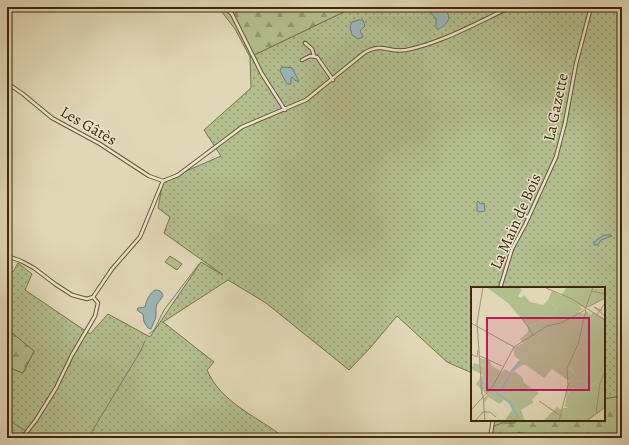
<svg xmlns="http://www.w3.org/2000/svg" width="629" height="445" font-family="Alegreya,serif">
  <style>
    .grass { fill: url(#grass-dots); stroke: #7a734a }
    .forest { fill: url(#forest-firs); stroke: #7a734a }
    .garden { fill: #b3be8f; stroke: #7a734a }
    .water { fill: #98b7b9; stroke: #757e71 }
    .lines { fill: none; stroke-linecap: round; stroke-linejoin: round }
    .stream { stroke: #757e71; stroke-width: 1 }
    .street-casing { stroke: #695432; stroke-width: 4.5 }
    .street { stroke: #ece5d1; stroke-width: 2.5 }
    .labels { text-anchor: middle; stroke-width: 3; stroke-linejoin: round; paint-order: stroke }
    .street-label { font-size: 16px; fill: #412806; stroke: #ece5d1 }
    .inset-river { fill: none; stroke: #98b7b9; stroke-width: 2 }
    .inset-road { fill: none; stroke: #a19171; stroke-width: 1 }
    .view { fill: #c2185b; fill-opacity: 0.15; stroke: #c2185b; stroke-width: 2 }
    .inset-edge { fill: none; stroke: #412806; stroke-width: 2 }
  </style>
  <defs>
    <pattern id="grass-dots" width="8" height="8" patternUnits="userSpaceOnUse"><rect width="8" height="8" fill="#b3be8f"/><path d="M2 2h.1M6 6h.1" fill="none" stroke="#939a73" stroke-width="1.8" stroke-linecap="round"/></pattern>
    <pattern id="forest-firs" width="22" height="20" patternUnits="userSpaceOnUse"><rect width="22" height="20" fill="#b3be8f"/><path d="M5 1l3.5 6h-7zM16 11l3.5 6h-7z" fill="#939a73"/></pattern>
  </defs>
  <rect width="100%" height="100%" fill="#e1d7b8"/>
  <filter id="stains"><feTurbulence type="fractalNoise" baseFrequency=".005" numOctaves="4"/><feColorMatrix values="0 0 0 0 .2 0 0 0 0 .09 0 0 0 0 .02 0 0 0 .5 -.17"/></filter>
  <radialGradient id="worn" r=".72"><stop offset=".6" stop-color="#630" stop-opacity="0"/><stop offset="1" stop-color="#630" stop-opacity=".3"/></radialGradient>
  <path class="grass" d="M 354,7 L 622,7 L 622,396 L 604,399 L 604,288 L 472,288 L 472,373 L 447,362 L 397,316 L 370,348 L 349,370 L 266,303 L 228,280 L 163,322 L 214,362 L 207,370 C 221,403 258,417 285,438 L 7,438 L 7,367 L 23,373 L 34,351 L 7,329 L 7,267 L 13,272 L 18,263 L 32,274 L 25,290 L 90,334 L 108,314 L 150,337 L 201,262 L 223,275 L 164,233 L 170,217 L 158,208 L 163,181 L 221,156 L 204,130 L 251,88 L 250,57 Z
    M 493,420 L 516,420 L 515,424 L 509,424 L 491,438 L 489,438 Z
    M 518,432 L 526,437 L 528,434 L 534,435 L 540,438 L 511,438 Z
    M 622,433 L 622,438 L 599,438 Z"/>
  <path class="forest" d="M 218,7 L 354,7 L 250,57 L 235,29 Z
    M 7,329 L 34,351 L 23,373 L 7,367 Z
    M 622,396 L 622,433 L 599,438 L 540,438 L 534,435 L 528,434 L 526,437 L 519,432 L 511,438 L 491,438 L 494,426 L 502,423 L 515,423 L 516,420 L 604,420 L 604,399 Z"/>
  <path class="garden" d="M 170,256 L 182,264 L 177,270 L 165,262 Z"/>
  <path class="water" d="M 436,9 L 446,11 C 453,19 445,26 438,29 L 436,28 L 436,19 L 431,13 L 432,10 Z
    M 359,20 L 363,20 L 365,26 L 360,31 L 363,37 L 358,39 L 352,35 L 350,26 L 352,22 Z
    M 285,67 L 292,68 L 299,81 L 296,81 L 292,77 L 291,78 L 291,84 L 287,84 L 280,71 L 281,68 Z
    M 478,201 L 481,204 L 484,203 L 485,211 L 480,212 L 477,211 L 477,202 Z
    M 604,235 L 611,235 L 612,236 L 601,240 L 598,245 L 594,245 L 594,242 Z
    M 155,290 C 159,290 162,291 163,296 L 157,304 L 156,308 L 156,317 L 151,329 L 148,328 L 144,322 L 143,314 L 138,311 L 137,309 L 138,308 L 145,307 C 146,301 149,294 155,290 Z"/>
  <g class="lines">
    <path class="stream" d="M 149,334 L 154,330 L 164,310 L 199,264
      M 7,419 L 26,431
      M 28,433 L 34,438
      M 88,438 L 140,352 L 145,341"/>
    <defs>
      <path id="street" d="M 224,7 L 232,14 L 262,74 L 285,110
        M 305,43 L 312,49 L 314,56
        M 302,60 L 310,56 L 317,57 L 333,80
        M 7,83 L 23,94 L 52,118 L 100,144 L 149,176 L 163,181 L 178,175 L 242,127 L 306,100 L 364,53 C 383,42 388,53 406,50 C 442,43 478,22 511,7
        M 517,215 L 529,217
        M 7,256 L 21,261 L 34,268 L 55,284 L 72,295 L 87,299 L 93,297 L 112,269 L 140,237 L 163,181
        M 500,288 L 512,249 L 525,225 L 556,157 L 565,123 L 576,64 L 591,7
        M 22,438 L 36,420 L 56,388 L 72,355 L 95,316 L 98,303 L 93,297
        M 490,438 L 493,420"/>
    </defs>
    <use href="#street" class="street-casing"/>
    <use href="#street" class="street"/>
  </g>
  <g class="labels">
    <g class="street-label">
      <text transform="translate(555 107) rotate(-78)" y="6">La Gazette</text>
      <text transform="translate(89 125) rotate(30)" y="6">Les Gâtès</text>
      <text transform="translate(515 221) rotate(-66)" y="6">La Main de Bois</text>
    </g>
  </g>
  <g transform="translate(471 287)">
    <rect width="134" height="134" fill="#e1d7b8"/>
    <path d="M 96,0 L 134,2 L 134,11 L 115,21 L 107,19 L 112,22 L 107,25 L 109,26 L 114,27 L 115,24 L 120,28 L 122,25 L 134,32 L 134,121 L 117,134 L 72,134 L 86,120 L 91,123 L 92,121 L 98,121 L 94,120 L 97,95 L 100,94 L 102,96 L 98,100 L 97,107 L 100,101 L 109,106 L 103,112 L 110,108 L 111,103 L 125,97 L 106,93 L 103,95 L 100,92 L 105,88 L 99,81 L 95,92 L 81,82 L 73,91 L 53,77 L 43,84 L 51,90 L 53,96 L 68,106 L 61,113 L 63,115 L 50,123 L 54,134 L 29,134 L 23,124 L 14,118 L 12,112 L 16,108 L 5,97 L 17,80 L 9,77 L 9,71 L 19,74 L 20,78 L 31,85 L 34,82 L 41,86 L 49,73 L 43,69 L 43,61 L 52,56 L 49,52 L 57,45 L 57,40 L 73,33 L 86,22 L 77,13 L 81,4 L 90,9 ZM 17,110 L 29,117 L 33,112 L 39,116 L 41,123 L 33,134 L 28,132 L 24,125 L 13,117 Z" fill="#b3be8f" fill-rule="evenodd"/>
    <path d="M 15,0 L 48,0 L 51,3 L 47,9 L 50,11 L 53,8 L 59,15 L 72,18 L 77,13 L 86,22 L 73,33 L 57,40 L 37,16 ZM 3,76 L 17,80 L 15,83 L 22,88 L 20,92 L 0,82 ZM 97,80 L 105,88 L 100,92 L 103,95 L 106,93 L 125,97 L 111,103 L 110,109 L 104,113 L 103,110 L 109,106 L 105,106 L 104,102 L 101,101 L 95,107 L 96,100 L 102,96 L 95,92 L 94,87 Z" fill="#b3be8f"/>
    <path class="inset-river" d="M 40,85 L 49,74M 11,95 L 39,116 L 47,130M 29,105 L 40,86"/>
    <path class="inset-road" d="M 75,1 L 101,12 L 134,33M 121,4 L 134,7M 117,20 L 134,11M 131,24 L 123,20 L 134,29M 126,28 L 134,16M 51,31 L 63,49M 0,36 L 43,60M 43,60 L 76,39 L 90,36 L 114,23 L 122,0M 0,67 L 6,70 L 7,63M 9,69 L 31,79M 10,98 L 11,108 L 6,36 L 12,0M 12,108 L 14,134M 68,114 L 90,129M 0,123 L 22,99 L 43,60M 125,126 L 129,96 L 134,85M 4,134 L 12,125 L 19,125 L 25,130M 88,134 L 97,98 L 96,81 L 107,57 L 115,23M 115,134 L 134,120"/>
    <path class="view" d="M 16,31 L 118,31 L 118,103 L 16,103 Z"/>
    <rect width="134" height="134" class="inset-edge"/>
  </g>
  <rect width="629" height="445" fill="none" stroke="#e1d7b8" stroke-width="24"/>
  <rect x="8" y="8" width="613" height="429" fill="none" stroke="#412806" stroke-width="2"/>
  <rect x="12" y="12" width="605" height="421" fill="none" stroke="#412806"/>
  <rect width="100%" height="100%" filter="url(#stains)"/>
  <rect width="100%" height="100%" fill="url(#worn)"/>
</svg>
